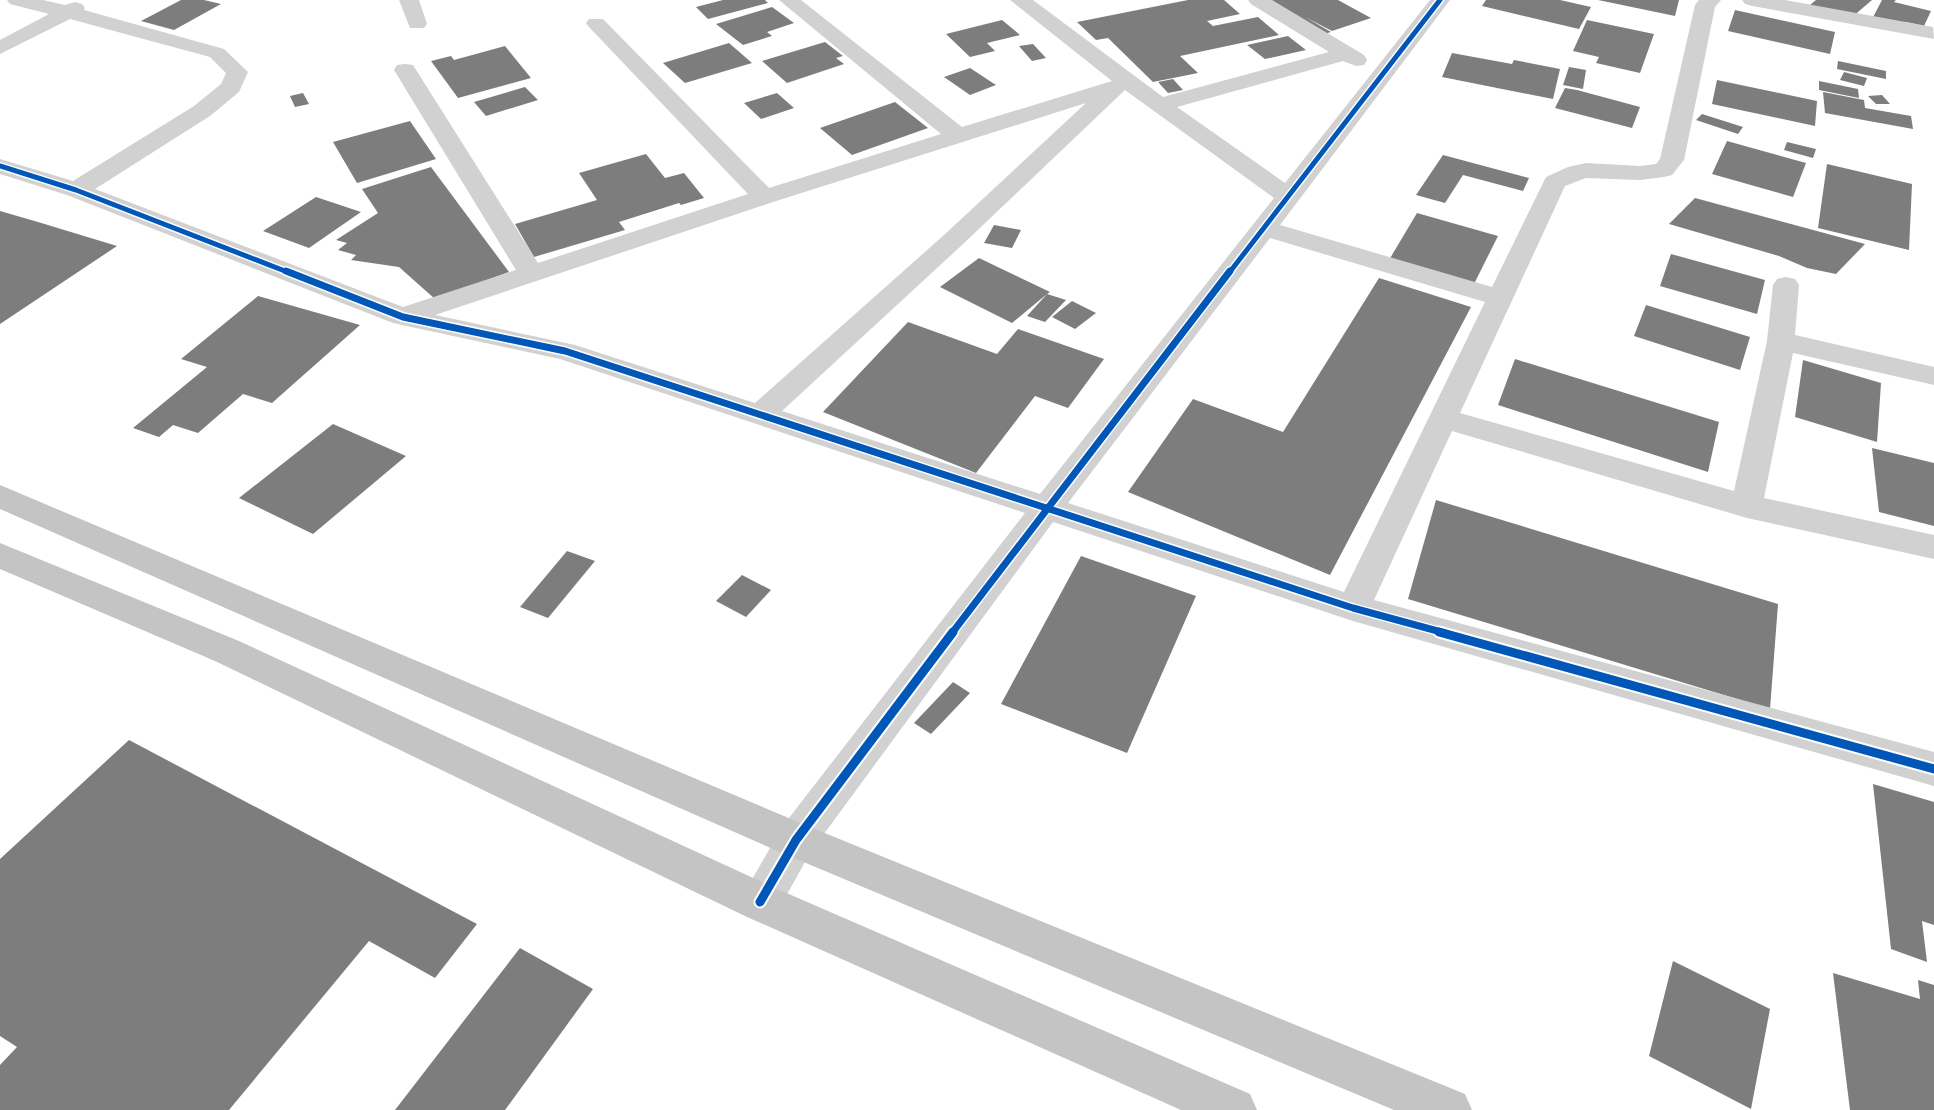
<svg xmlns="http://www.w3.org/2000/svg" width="1934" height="1110" font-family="Signika,sans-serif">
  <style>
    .building { fill: #7d7d7d }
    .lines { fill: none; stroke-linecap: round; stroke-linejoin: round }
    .minor { fill: #d1d1d1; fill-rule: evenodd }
    .major { fill: #c4c4c4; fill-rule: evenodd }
    .cycleway-far2-casing { stroke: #fff; stroke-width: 8 }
    .cycleway-far1-casing { stroke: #fff; stroke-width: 10 }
    .cycleway-casing { stroke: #fff; stroke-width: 13 }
    .cycleway-far2 { stroke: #0057b8; stroke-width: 5 }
    .cycleway-far1 { stroke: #0057b8; stroke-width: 7 }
    .cycleway { stroke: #0057b8; stroke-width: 9 }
  </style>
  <rect width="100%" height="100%" fill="#fff"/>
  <path class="building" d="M 181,0 L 204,0 L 221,4 L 174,30 L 141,21 Z
    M 723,0 L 765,0 L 768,3 L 708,19 L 696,7 Z
    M 1188,0 L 1224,0 L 1240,14 L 1207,21 L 1213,26 L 1258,17 L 1279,35 L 1180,56 L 1198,73 L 1153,82 L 1108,38 L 1096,40 L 1077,22 Z
    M 1266,0 L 1338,0 L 1371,18 L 1332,31 L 1305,17 L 1331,32 L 1321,35 Z
    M 1486,0 L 1560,0 L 1591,7 L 1579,29 L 1482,6 Z
    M 1598,0 L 1679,0 L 1675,16 Z
    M 1816,0 L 1872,0 L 1851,18 L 1810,5 Z
    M 1882,0 L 1896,0 L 1894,2 L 1931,11 L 1924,26 L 1906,22 L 1902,27 L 1871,21 Z
    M 772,7 L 794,23 L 767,32 L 772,36 L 743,45 L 716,24 Z
    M 1735,10 L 1835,32 L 1830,54 L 1728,31 Z
    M 1002,20 L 1020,35 L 987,43 L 995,51 L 970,57 L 946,34 Z
    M 1587,20 L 1654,34 L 1640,73 L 1596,63 L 1599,57 L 1573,51 Z
    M 1288,36 L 1306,50 L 1265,59 L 1247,45 Z
    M 825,42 L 843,56 L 836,58 L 844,64 L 787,83 L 762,61 Z
    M 729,43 L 752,63 L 685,83 L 663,63 Z
    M 1033,44 L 1046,58 L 1032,61 L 1019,46 Z
    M 505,46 L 531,78 L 458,98 L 431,61 L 451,56 L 454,60 Z
    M 1452,53 L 1512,64 L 1514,60 L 1560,69 L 1553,99 L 1442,77 Z
    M 1838,61 L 1886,71 L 1886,79 L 1837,69 Z
    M 1569,67 L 1586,70 L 1583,89 L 1563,85 Z
    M 970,68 L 996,85 L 970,95 L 944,77 Z
    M 1844,72 L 1867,78 L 1864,86 L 1840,80 Z
    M 1173,79 L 1183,90 L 1168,93 L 1158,82 Z
    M 1717,80 L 1817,101 L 1815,126 L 1712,104 Z
    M 1819,81 L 1858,89 L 1859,98 L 1819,90 Z
    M 525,87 L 538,100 L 486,116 L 474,102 Z
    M 1565,88 L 1577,90 L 1640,107 L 1632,128 L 1555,108 Z
    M 1823,92 L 1864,100 L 1865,108 L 1911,116 L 1913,129 L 1825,113 Z
    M 303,93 L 309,104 L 295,107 L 290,96 Z
    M 777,93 L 794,108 L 761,119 L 744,103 Z
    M 1882,95 L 1890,104 L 1876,104 L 1868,96 Z
    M 895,102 L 928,128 L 852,155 L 820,128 Z
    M 1702,114 L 1743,127 L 1738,134 L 1696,120 Z
    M 410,121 L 436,159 L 357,183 L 333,142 Z
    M 1727,141 L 1806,163 L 1793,197 L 1712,174 Z
    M 1787,142 L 1816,149 L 1813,158 L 1784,150 Z
    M 646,154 L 665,178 L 684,173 L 704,198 L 681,205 L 679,203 L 619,222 L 625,230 L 534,257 L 515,224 L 597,200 L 579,173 Z
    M 1443,155 L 1529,178 L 1523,191 L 1463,175 L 1445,203 L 1416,195 Z
    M 1827,164 L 1912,184 L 1909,250 L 1818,228 Z
    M 431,167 L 509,272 L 435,299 L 399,267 L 351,260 L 356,255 L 338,250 L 347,243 L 336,240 L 378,213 L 362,189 Z
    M 316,197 L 361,212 L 309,248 L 263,231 Z
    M 1695,198 L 1865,244 L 1836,274 L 1807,268 L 1779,256 L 1669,224 Z
    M 0,211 L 38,222 L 117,246 L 0,324 Z
    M 1417,213 L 1498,236 L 1473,286 L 1389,260 Z
    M 994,225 L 1021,230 L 1012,248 L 984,243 Z
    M 1671,254 L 1765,280 L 1757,314 L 1660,286 Z
    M 979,258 L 1050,292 L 1047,294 L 1066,300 L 1045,322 L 1027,316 L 1047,294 L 1012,323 L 940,287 Z
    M 1379,278 L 1471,307 L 1330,575 L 1128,492 L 1193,399 L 1283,432 Z
    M 258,296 L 360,325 L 272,403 L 243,394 L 198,433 L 173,425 L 159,437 L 133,428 L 207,367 L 181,359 Z
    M 1072,301 L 1096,313 L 1075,329 L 1052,317 Z
    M 1646,305 L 1750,337 L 1740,370 L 1634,336 Z
    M 908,322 L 997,354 L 1018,329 L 1104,359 L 1068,408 L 1035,396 L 976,473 L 823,412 Z
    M 1515,359 L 1719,422 L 1708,472 L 1498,405 Z
    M 1803,360 L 1881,383 L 1877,442 L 1795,417 Z
    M 333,424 L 406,456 L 313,534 L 239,498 Z
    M 1872,448 L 1934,463 L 1934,526 L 1879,512 Z
    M 1436,500 L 1778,604 L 1770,709 L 1408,599 Z
    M 567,551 L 595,561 L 548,618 L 520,607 Z
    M 1081,556 L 1196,596 L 1127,753 L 1001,704 Z
    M 742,575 L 771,590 L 746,617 L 716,601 Z
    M 953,682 L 970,693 L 931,734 L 914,723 Z
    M 129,740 L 477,924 L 435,978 L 369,941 L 229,1110 L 0,1110 L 0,1065 L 17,1047 L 0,1036 L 0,859 Z
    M 1873,784 L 1934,802 L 1934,925 L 1922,921 L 1927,962 L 1891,949 Z
    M 520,948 L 593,989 L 505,1110 L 395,1110 Z
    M 1673,961 L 1770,1009 L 1751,1109 L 1649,1056 Z
    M 1833,973 L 1920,999 L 1918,980 L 1934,985 L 1934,1110 L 1850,1110 Z"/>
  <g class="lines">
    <path class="minor" d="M 7,0 L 43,0 L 65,5 L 75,2 L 82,4 L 85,8 L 84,10 L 224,49 L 248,72 L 239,92 L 210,116 L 95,189 L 403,307 L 516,270 L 394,70 L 397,65 L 405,64 L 413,65 L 538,263 L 748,194 L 589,27 L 586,23 L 589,19 L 603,19 L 769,188 L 941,134 L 779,0 L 801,0 L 962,127 L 1112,81 L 1010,0 L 1033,0 L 1163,97 L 1329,52 L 1251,4 L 1248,0 L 1272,0 L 1364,55 L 1367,60 L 1364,65 L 1356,66 L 1343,61 L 1177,107 L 1285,183 L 1430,0 L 1450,0 L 1280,225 L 1492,287 L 1546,177 L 1568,167 L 1586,163 L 1640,166 L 1656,164 L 1660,159 L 1695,5 L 1699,0 L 1721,0 L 1715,7 L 1684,160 L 1672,175 L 1664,177 L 1640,180 L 1586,178 L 1565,186 L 1460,413 L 1734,491 L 1767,341 L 1773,285 L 1777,279 L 1786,277 L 1795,279 L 1799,285 L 1795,335 L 1934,367 L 1934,385 L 1793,353 L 1764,498 L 1934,535 L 1934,559 L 1747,518 L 1452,431 L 1374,600 L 1934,752 L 1934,786 L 1353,621 L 1053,522 L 810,853 L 775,916 L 760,921 L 745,916 L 739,902 L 782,827 L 1025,513 L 560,359 L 393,323 L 67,195 L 0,174 L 0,159 L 73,181 L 194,106 L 221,84 L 226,73 L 210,57 L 70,19 L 0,54 L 0,40 L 49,14 L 10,4 ZM 1125,90 L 1274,198 L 1040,494 L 782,411 L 962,245 ZM 1086,103 L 944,235 L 755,403 L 575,345 L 435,315 L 773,202 ZM 1270,238 L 1485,302 L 1344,592 L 1068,503 Z
      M 399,0 L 419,0 L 427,24 L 424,28 L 410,28 Z
      M 1742,0 L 1785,0 L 1933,27 L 1934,39 L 1752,6 L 1745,4 Z"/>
    <path class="major" d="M 0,485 L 810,827 L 1465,1094 L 1472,1110 L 1394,1110 L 782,853 L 0,509 Z
      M 0,543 L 239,641 L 775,888 L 1250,1094 L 1257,1110 L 1181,1110 L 745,916 L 215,661 L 0,569 Z"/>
    <defs>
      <path id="cycleway-far2" d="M 0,166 L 76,190 L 290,273
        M 1229,273 L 1440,0"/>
      <path id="cycleway-far1" d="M 286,271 L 403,317 L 565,351 L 1353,608 L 1445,633
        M 952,633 L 1230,271"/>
      <path id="cycleway" d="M 1439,632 L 1934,769
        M 760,902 L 796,840 L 953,632"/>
    </defs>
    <use href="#cycleway-far2" class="cycleway-far2-casing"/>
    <use href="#cycleway-far1" class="cycleway-far1-casing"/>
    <use href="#cycleway" class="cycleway-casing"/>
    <use href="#cycleway-far2" class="cycleway-far2"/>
    <use href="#cycleway-far1" class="cycleway-far1"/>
    <use href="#cycleway" class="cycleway"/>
  </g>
</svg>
